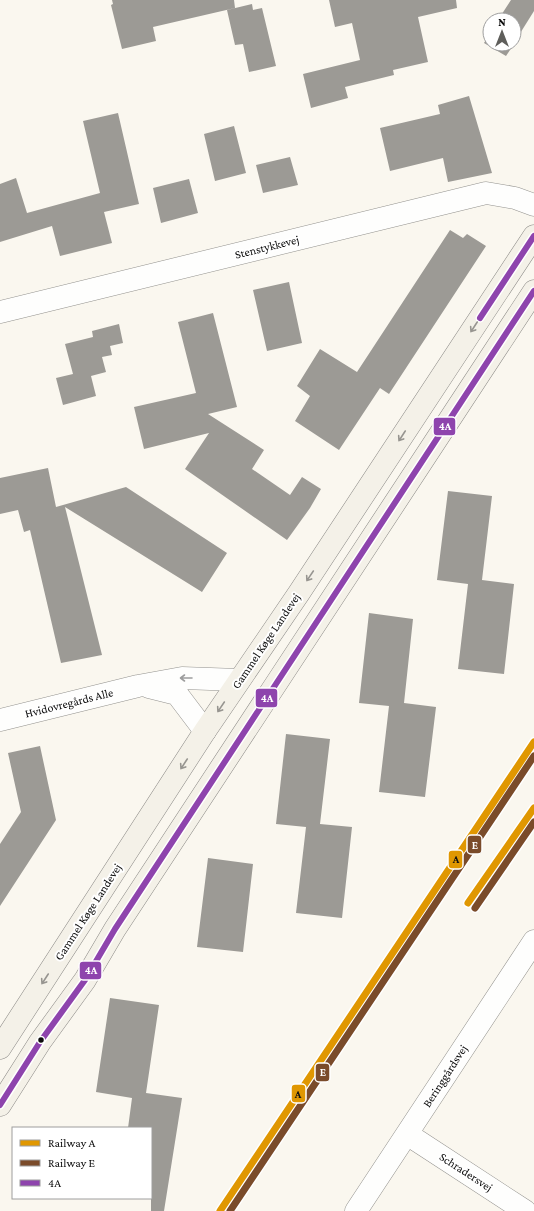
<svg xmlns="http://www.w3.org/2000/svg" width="534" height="1211" font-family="'Crimson Pro',serif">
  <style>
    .building { fill: #9c9a95 }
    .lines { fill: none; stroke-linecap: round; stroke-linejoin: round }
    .minor-casing { stroke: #93928e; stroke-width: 23 }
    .secondary-casing { stroke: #8a8885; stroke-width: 23 }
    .minor { stroke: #fefefd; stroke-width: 22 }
    .secondary { stroke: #f4f1e8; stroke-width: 22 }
    .bus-1-casing { stroke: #fff; stroke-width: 9 }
    .bus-1 { stroke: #8e44ad; stroke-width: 6 }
    .rail-1-casing { stroke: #fff; stroke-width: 10 }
    .rail-2-casing { stroke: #fff; stroke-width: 10 }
    .rail-1 { stroke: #e09701; stroke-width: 7 }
    .rail-2 { stroke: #7a4b2a; stroke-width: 7 }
    .oneway { stroke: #979590 }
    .oneway2 { stroke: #9d9d9d }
    .bus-dot { fill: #0c0c0c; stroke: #fff; stroke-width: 1.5 }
    .labels { text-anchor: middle; stroke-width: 4; stroke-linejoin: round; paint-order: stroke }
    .street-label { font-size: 12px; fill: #0c0c0c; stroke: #fff }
    .line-badge { stroke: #fff; stroke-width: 1.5 }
    .badge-label { font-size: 11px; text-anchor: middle; font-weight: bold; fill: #fff }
    .pale-badge-label { font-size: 11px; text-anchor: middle; font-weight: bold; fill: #111 }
  </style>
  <rect width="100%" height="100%" fill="#faf7ef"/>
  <path class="building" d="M 112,0 L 234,0 L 235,8 L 153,27 L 156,41 L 122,49 L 111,5 L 113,4 Z
    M 329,0 L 456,0 L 457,8 L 418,17 L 428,62 L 393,70 L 394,75 L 345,87 L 348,98 L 311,108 L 303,74 L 360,60 L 352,23 L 335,27 Z
    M 511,0 L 534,0 L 534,11 L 514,43 L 514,20 L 498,20 Z
    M 252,4 L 253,10 L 262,8 L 276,66 L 249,72 L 243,44 L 235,45 L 227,10 Z
    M 490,33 L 490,44 L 514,44 L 506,56 L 484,43 Z
    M 469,96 L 492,173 L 448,182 L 443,158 L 390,171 L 380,128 L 440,114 L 438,105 Z
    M 118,113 L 139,204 L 104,212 L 112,243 L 60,256 L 52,226 L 0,242 L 0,184 L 16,178 L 27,213 L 100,193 L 83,121 Z
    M 234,126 L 246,173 L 215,181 L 204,134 Z
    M 290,157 L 298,185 L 263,193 L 256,165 Z
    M 189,179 L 198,213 L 161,223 L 153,188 Z
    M 450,230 L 463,238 L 467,234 L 486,246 L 389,394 L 380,388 L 339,450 L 295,421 L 310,396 L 297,386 L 320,349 L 357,372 Z
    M 289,282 L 302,343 L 267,351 L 253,290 Z
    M 213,313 L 237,407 L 208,414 L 264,450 L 252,469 L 290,495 L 302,477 L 321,489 L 310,508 L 287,540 L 185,469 L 209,433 L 144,449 L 134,407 L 196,393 L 178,322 Z
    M 119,324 L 123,343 L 110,346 L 112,355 L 102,357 L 106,372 L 91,376 L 96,396 L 63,405 L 56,378 L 73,374 L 65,344 L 93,337 L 92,331 Z
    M 48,468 L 56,507 L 126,487 L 227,553 L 202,592 L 65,507 L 102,655 L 61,663 L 30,530 L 24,532 L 18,510 L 0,514 L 0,478 Z
    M 448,491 L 492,496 L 482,580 L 514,584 L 504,674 L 458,669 L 468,584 L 437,580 Z
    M 369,613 L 413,619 L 404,703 L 436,707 L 425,797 L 379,792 L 389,706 L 359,703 Z
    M 286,734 L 330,739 L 320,824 L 352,827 L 342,918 L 296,913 L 306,827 L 276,824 Z
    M 40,746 L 56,820 L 0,906 L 0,844 L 21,812 L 8,753 Z
    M 208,858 L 253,864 L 243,952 L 197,947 Z
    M 110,998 L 159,1005 L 146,1093 L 182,1098 L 164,1211 L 151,1211 L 151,1128 L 128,1128 L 132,1098 L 96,1092 Z"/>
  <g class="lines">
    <defs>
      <path id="minor" d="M 0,312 L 486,193 L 515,198 L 534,205
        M 149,687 L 177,694 L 205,731
        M 0,720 L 138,686 L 182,678 L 239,680
        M 407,1134 L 525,1211
        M 356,1211 L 534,941"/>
      <path id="secondary" d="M 0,1048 L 205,731 L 299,593 L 534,236
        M 0,1105 L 40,1042 L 85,980 L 115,929 L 534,291"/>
    </defs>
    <use href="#minor" class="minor-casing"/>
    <use href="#secondary" class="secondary-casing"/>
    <use href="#minor" class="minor"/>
    <use href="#secondary" class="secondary"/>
    <defs>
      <path id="bus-1" d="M 480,318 L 534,236
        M 0,1105 L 40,1042 L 85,980 L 115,929 L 534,291"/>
    </defs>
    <use href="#bus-1" class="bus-1-casing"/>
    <use href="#bus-1" class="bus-1"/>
    <defs>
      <path id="rail-1" d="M 468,903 L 534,808
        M 220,1211 L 534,742"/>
      <path id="rail-2" d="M 475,908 L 534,822
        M 230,1211 L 534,756"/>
    </defs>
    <use href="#rail-1" class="rail-1-casing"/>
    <use href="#rail-2" class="rail-2-casing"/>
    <use href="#rail-1" class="rail-1"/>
    <use href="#rail-2" class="rail-2"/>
  </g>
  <defs><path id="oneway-shaft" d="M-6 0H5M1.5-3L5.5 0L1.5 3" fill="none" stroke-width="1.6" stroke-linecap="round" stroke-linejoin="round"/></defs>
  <g class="oneway">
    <use href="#oneway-shaft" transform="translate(474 327) rotate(123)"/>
    <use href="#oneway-shaft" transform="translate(402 436) rotate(123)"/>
    <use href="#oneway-shaft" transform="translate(310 576) rotate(124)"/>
    <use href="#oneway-shaft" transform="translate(221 707) rotate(124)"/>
    <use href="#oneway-shaft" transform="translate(184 764) rotate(123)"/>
    <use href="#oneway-shaft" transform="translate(45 979) rotate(123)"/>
  </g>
  <use class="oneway2" href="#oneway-shaft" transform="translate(186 678) rotate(-180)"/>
  <circle class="bus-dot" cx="41" cy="1040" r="3.5"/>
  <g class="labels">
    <g class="street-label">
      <text transform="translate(267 247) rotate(-14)" y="4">Stenstykkevej</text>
      <text transform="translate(266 641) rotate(-56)" y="4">Gammel Køge Landevej</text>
      <text transform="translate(69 703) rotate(-14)" y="4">Hvidovregårds Alle</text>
      <text transform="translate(88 912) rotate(-57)" y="4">Gammel Køge Landevej</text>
      <text transform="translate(445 1076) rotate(-57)" y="4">Beringgårdsvej</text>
      <text transform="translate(466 1172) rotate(33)" y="4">Schradersvej</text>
    </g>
  </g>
  <g class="line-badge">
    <rect x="433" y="417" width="23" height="19" rx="4" fill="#8e44ad"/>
    <rect x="255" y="688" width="23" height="20" rx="4" fill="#8e44ad"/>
    <rect x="467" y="835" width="15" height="19" rx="4" fill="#7a4b2a"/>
    <rect x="448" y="850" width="15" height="19" rx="4" fill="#e09701"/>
    <rect x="79" y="961" width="23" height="19" rx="4" fill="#8e44ad"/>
    <rect x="315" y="1063" width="15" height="19" rx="4" fill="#7a4b2a"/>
    <rect x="291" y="1084" width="15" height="19" rx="4" fill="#e09701"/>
  </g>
  <g class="badge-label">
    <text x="445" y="430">4A</text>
    <text x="267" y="702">4A</text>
    <text x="475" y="849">E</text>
    <text x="91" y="974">4A</text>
    <text x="323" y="1076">E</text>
  </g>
  <g class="pale-badge-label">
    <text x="456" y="863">A</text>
    <text x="298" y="1098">A</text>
  </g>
  <rect x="12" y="1127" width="140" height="72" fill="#ffffff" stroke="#9e9e9e"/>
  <rect x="20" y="1140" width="20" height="6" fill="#e09701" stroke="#9e9e9e"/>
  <text x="48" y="1147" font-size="12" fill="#0c0c0c">Railway A</text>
  <rect x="20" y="1160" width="20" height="6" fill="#7a4b2a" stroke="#9e9e9e"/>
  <text x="48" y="1167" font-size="12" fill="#0c0c0c">Railway E</text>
  <rect x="20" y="1180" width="20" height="6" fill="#8e44ad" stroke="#9e9e9e"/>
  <text x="48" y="1187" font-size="12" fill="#0c0c0c">4A</text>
  <g transform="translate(502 32)"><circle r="19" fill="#ffffff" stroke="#9e9e9e"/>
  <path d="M0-3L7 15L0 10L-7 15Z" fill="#5f5e5b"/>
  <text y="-6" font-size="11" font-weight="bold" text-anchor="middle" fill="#0c0c0c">N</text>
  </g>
</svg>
